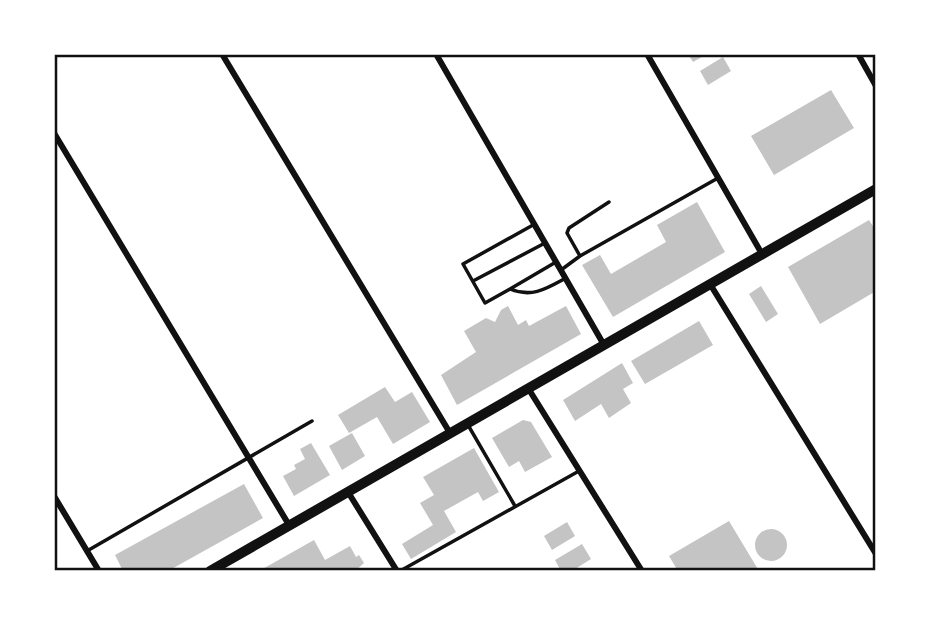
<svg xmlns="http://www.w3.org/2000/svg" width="930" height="625" font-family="Lora,serif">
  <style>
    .building { fill: #c4c4c4 }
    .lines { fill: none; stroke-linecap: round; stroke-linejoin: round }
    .service { stroke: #111; stroke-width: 3.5 }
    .minor { stroke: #111; stroke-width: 6 }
    .secondary { stroke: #111; stroke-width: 10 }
    .neatline { fill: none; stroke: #111; stroke-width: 2.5 }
  </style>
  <rect width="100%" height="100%" fill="#fff"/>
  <path class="building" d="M 688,54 L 707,54 L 693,62 Z
    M 723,57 L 731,71 L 708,85 L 700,71 Z
    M 831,90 L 854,128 L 774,175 L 751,136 Z
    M 697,202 L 725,252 L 613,317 L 582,265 L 600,255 L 611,274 L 666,242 L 657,225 Z
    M 869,220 L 876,231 L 876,291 L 820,324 L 788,267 Z
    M 761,286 L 778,314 L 766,322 L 749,294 Z
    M 508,306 L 518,325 L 526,320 L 529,326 L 566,306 L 581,334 L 457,405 L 441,375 L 476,352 L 464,331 L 486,318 L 495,322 L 501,310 Z
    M 699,321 L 713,345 L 645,384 L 631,361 Z
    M 622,363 L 633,383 L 623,389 L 631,403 L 609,418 L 601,404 L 575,421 L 563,400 Z
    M 385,387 L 395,402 L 412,392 L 430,422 L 393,444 L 377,417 L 349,433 L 338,415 Z
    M 523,420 L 531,422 L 552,457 L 525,472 L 519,461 L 509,467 L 492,438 Z
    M 352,433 L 365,456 L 342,470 L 329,446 Z
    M 311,443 L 330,475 L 294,496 L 283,476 L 296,469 L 294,465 L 305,459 L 300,449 Z
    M 474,448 L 499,492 L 483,501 L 478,492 L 444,511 L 456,532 L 411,559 L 402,544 L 433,525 L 420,503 L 434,495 L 423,477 Z
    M 244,484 L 263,518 L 168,571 L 123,571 L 115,555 Z
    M 729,521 L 759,571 L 678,571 L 669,556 Z
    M 567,522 L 575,536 L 552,550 L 544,536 Z
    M755 545a16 16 0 1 1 32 0a16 16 0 1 1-32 0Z
    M 314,540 L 325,560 L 350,546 L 356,557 L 359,555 L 364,563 L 355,571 L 259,571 Z
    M 582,544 L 591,559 L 572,571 L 561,571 L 555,560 Z"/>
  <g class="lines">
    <path class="service" d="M 533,225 L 463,264 L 485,303 L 510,289 C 532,298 546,289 566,278
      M 580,256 L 567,233 L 569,228 L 609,202
      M 561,270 L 580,256 L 718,178
      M 473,281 L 545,243
      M 510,289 L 556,262
      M 468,425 L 515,506
      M 87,551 L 312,421
      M 400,571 L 579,471"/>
    <path class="minor" d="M 222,54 L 450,433
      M 436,54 L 604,345
      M 647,54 L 762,254
      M 858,54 L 876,86
      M 54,133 L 289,525
      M 710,284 L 876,554
      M 528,388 L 642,571
      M 348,492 L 397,571
      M 54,496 L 99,571"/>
    <path class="secondary" d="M 210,571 L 876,189"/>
  </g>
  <rect width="930" height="625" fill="none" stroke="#ffffff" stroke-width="112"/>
  <rect x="56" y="56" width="818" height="513" class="neatline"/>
</svg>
